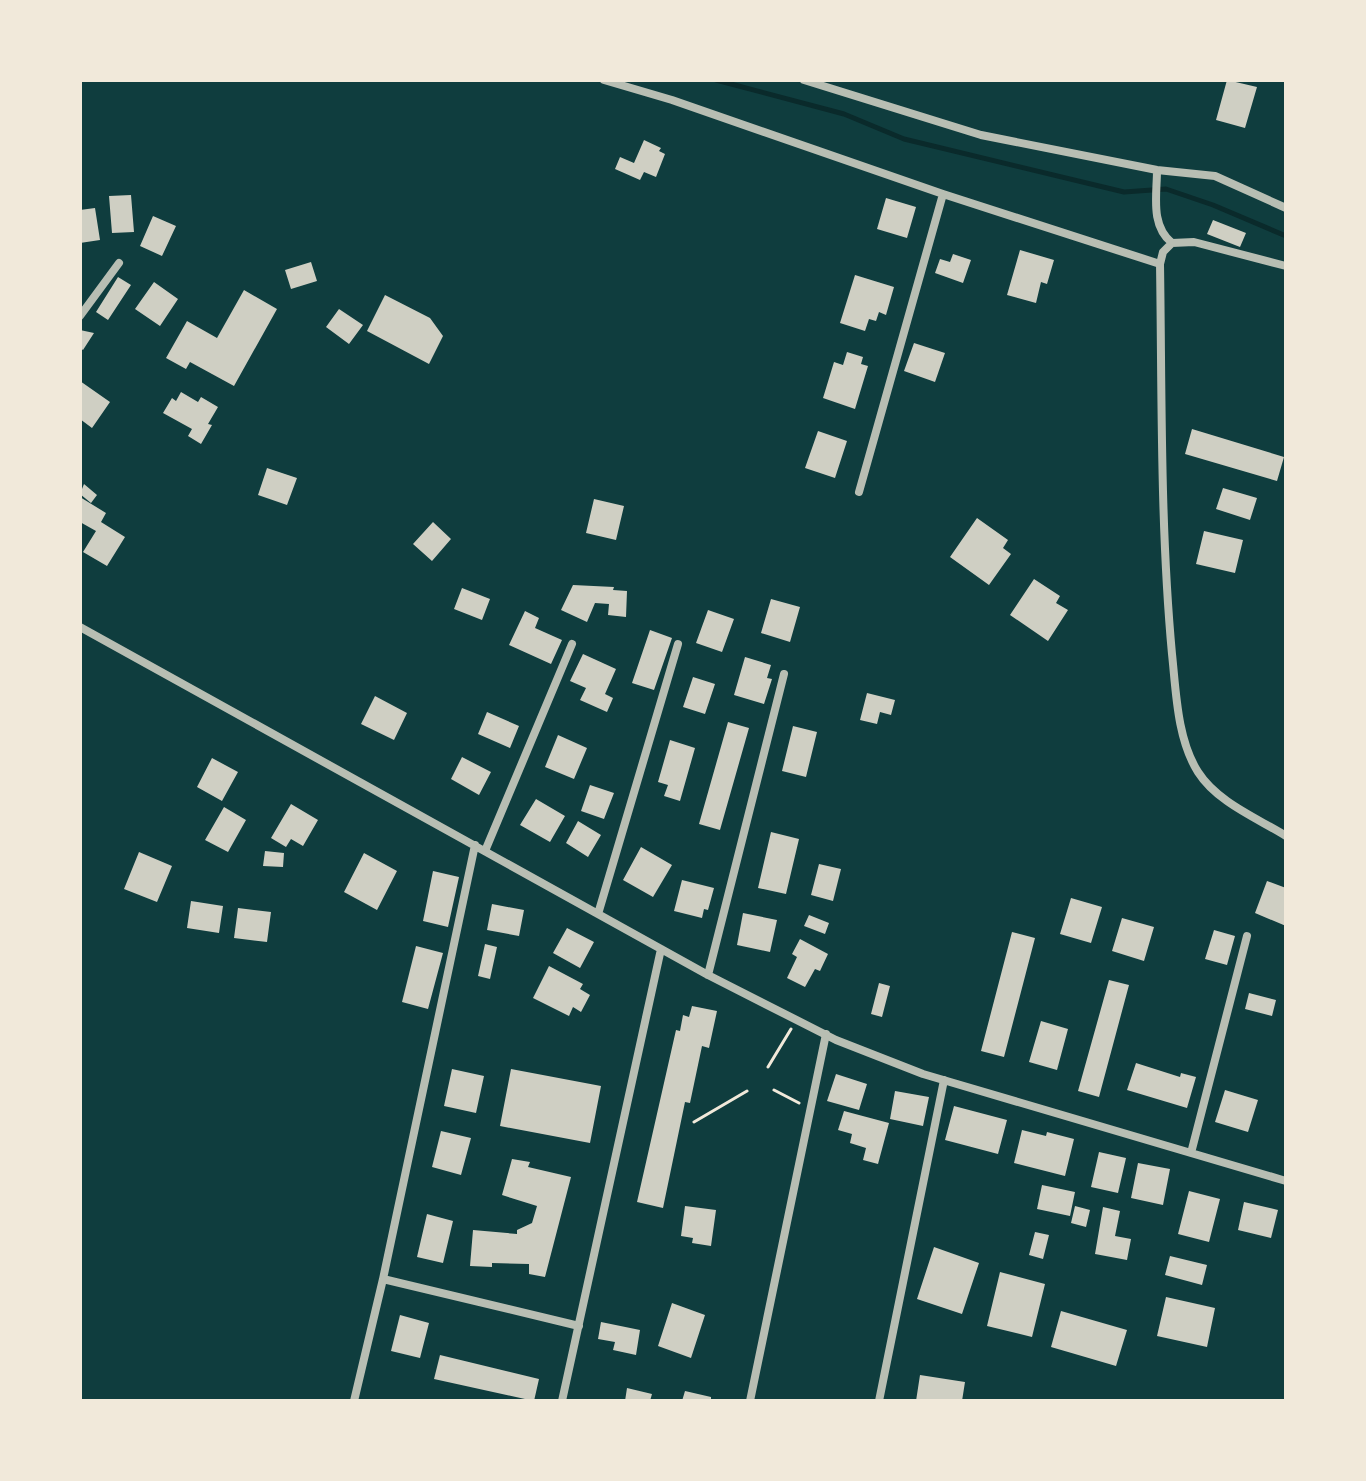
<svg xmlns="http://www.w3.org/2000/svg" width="1366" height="1481" font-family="'Work Sans',sans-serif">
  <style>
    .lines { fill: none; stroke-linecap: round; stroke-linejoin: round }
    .stream { stroke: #0a2a2b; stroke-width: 5 }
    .building { fill: #cfcfc3 }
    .path { stroke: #f1e9da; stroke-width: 3 }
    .minor { stroke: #b8beb3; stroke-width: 8 }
  </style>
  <rect width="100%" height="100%" fill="#0f3d3e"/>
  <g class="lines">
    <path class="stream" d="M 716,80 L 844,114 L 904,139 L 1124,192 L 1166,189 L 1213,205 L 1286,236"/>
  </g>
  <path class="building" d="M 1227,80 L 1257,87 L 1245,128 L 1216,120 Z
    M 644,140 L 661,148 L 659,151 L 665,154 L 656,177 L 644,172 L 640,180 L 615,169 L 620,157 L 634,163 Z
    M 131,195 L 134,232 L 112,233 L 109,196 Z
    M 886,198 L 916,207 L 907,238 L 877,229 Z
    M 95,208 L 100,240 L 80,243 L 80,210 Z
    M 153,216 L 176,226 L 162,256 L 140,246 Z
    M 1213,220 L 1246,233 L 1240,247 L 1207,234 Z
    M 1020,250 L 1054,260 L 1047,284 L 1041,282 L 1036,303 L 1007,295 Z
    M 953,254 L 971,260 L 963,283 L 935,273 L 940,259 L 950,262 Z
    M 311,262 L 317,281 L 291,289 L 285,270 Z
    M 855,275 L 894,287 L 886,315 L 879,312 L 876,321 L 869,319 L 865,331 L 840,323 Z
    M 118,277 L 131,285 L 108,320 L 96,312 Z
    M 154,282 L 178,299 L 160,326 L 135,309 Z
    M 244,290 L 277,309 L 234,386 L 190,362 L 186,369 L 166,358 L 187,321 L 217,338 Z
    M 385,295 L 430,318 L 443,336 L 429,364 L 367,331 Z
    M 339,309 L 363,325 L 349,344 L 326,327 Z
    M 80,330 L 94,333 L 83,350 L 80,348 Z
    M 914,343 L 945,353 L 935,382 L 904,371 Z
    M 847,352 L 863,357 L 861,364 L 868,366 L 855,409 L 823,398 L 834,362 L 843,365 Z
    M 80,381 L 110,402 L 92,428 L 80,419 Z
    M 181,392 L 198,402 L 201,397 L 218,407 L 208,424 L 212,425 L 201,444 L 188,436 L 192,429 L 163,413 L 172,398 L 176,401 Z
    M 1192,429 L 1284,457 L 1277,481 L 1185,454 Z
    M 818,431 L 847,441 L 835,478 L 805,468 Z
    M 267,468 L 297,478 L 287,505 L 258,495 Z
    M 84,484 L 97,495 L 91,503 L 80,494 Z
    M 1223,488 L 1257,498 L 1250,520 L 1216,509 Z
    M 80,497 L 106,513 L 101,522 L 125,537 L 107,566 L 83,552 L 96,531 L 80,522 Z
    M 594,499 L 624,506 L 616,540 L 586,533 Z
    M 977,518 L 1008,540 L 1003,548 L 1011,554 L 989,585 L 950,557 Z
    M 433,522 L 451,539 L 432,561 L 413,544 Z
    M 1204,531 L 1243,540 L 1235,573 L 1196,564 Z
    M 1034,579 L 1060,596 L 1056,603 L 1068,610 L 1048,641 L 1010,615 Z
    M 573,585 L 614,587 L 613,590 L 627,591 L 626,617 L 608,615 L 609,604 L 595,603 L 587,622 L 561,610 Z
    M 462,588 L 490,599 L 482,620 L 454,609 Z
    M 771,599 L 800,607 L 790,642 L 761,633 Z
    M 708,610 L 734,619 L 722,652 L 696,643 Z
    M 525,611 L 539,618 L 535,628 L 562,640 L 551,664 L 509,645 Z
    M 650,630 L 672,638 L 654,690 L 632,683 Z
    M 583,654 L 616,669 L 605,694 L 613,698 L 607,712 L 580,700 L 586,688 L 570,681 Z
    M 745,657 L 771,665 L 767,678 L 772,679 L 764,704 L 734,695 Z
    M 693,677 L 715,684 L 705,714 L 683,707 Z
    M 867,693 L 895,700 L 891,715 L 880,712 L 877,724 L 860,720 Z
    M 375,696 L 407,713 L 394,740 L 361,724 Z
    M 487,712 L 519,726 L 510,748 L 478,734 Z
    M 728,722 L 749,728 L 720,830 L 699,824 Z
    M 793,726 L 817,732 L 806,777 L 782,771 Z
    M 558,735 L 587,748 L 574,779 L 545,767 Z
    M 670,740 L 695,748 L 680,801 L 664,796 L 668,785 L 658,782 Z
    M 462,757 L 491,772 L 479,795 L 451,779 Z
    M 212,758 L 238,772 L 222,801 L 197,787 Z
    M 590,785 L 614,793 L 604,819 L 581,811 Z
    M 536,799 L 565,816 L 550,842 L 520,825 Z
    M 291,804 L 318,820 L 303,846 L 291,839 L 286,847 L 271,838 Z
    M 224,807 L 246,820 L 228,852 L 205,840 Z
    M 578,821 L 601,835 L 588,857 L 566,843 Z
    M 771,832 L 799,839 L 786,894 L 758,888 Z
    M 641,847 L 672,865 L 653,897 L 623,880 Z
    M 265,851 L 284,853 L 283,867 L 263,866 Z
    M 139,852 L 172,866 L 157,902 L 124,889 Z
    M 364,853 L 397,871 L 377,910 L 344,892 Z
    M 819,864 L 841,869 L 833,901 L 811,895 Z
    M 433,871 L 459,877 L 448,927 L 423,921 Z
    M 682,880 L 714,888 L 708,910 L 704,909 L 702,918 L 674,911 Z
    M 1267,881 L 1286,888 L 1286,926 L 1255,913 Z
    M 1071,898 L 1102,907 L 1091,943 L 1060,934 Z
    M 191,901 L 223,906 L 219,933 L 187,928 Z
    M 492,904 L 524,910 L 519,936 L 487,930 Z
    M 238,908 L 271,912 L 267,942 L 234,938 Z
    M 743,913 L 777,920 L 770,952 L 737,945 Z
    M 809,915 L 829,923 L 825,934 L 804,926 Z
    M 1122,918 L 1154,927 L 1144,961 L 1112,951 Z
    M 567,928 L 594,942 L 580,968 L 553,953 Z
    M 1214,930 L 1235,936 L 1227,965 L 1205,959 Z
    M 1012,932 L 1035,938 L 1004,1057 L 981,1051 Z
    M 800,939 L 828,954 L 820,971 L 815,969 L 805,987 L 787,978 L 797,957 L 792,954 Z
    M 485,944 L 497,947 L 490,979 L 478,976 Z
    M 416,946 L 443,953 L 428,1009 L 402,1002 Z
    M 549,966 L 583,984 L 580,989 L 590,995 L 581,1012 L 573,1007 L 569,1016 L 533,998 Z
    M 1109,980 L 1129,985 L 1099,1097 L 1078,1091 Z
    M 879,983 L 890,986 L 882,1017 L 871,1014 Z
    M 1249,993 L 1276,1000 L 1272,1016 L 1245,1009 Z
    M 692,1006 L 717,1011 L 709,1048 L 702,1046 L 690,1103 L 685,1102 L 663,1208 L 637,1202 L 676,1030 L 680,1031 L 683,1015 L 689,1017 Z
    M 1041,1021 L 1068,1029 L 1057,1070 L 1029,1062 Z
    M 1136,1063 L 1180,1077 L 1181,1073 L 1196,1077 L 1187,1108 L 1127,1090 Z
    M 452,1069 L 484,1076 L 476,1113 L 444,1106 Z
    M 511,1069 L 601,1086 L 590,1143 L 500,1126 Z
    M 836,1074 L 867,1084 L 859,1110 L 827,1101 Z
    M 1225,1090 L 1258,1100 L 1248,1132 L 1215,1122 Z
    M 895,1091 L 929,1097 L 923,1126 L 890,1119 Z
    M 954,1106 L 1007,1120 L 998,1154 L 945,1140 Z
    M 844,1111 L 889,1123 L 878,1164 L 863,1160 L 866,1148 L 850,1143 L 852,1134 L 838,1130 Z
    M 1022,1130 L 1046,1136 L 1047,1132 L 1074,1139 L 1065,1176 L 1014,1163 Z
    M 441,1131 L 471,1138 L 461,1175 L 432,1167 Z
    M 1099,1152 L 1126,1158 L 1118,1193 L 1091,1187 Z
    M 512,1159 L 530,1162 L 528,1167 L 571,1177 L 545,1277 L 529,1274 L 529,1264 L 492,1263 L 492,1267 L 470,1266 L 473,1230 L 517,1234 L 517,1230 L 532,1223 L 537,1206 L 502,1195 Z
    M 1138,1163 L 1170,1169 L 1163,1205 L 1131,1198 Z
    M 1042,1185 L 1075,1192 L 1070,1216 L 1037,1209 Z
    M 1189,1191 L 1220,1199 L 1209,1242 L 1178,1234 Z
    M 1244,1202 L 1278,1210 L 1271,1238 L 1238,1230 Z
    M 685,1206 L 716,1210 L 711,1246 L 692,1243 L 693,1238 L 681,1236 Z
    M 1075,1206 L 1090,1210 L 1086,1227 L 1071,1223 Z
    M 1103,1207 L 1120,1211 L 1115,1236 L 1131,1239 L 1127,1260 L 1095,1254 Z
    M 427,1214 L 453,1221 L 443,1263 L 417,1257 Z
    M 1035,1232 L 1049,1235 L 1043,1259 L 1029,1255 Z
    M 934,1247 L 979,1263 L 962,1314 L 917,1299 Z
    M 1170,1256 L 1207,1265 L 1202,1285 L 1165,1275 Z
    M 1000,1272 L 1045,1284 L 1032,1337 L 987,1326 Z
    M 1166,1297 L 1215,1308 L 1207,1347 L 1157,1336 Z
    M 672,1303 L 705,1315 L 691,1358 L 658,1346 Z
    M 1061,1311 L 1127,1330 L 1116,1366 L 1051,1347 Z
    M 400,1315 L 429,1323 L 420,1358 L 391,1351 Z
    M 601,1322 L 640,1330 L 636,1355 L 613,1350 L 615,1342 L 598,1339 Z
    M 440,1355 L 539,1379 L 534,1401 L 434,1379 Z
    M 920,1375 L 965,1382 L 962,1401 L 916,1401 Z
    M 627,1388 L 652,1394 L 650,1401 L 625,1401 Z
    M 685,1391 L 711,1397 L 711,1401 L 682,1401 Z"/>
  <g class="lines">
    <path class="path" d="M 768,1067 L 791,1029
      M 774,1090 L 799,1103
      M 694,1122 L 747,1091"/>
    <path class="minor" d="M 604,80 L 672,100 L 943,194 L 1160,264
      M 804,80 L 981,135 L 1157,170 L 1215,176 L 1286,208
      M 1157,170 C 1157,195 1150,225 1172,243
      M 1172,243 L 1163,252 L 1160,264 C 1162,394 1160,524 1172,654 C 1176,691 1177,739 1198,772 C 1217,802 1257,818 1286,836
      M 1172,243 L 1194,242 L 1286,266
      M 80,316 L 119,263
      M 859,492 L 943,194
      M 80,627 L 708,975 L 836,1040 L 923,1074 L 1286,1181
      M 485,851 L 572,644
      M 598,914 L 678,644
      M 708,975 L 784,674
      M 1191,1153 L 1247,936
      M 383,1279 L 579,1326
      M 354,1401 L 383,1279 L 475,845
      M 562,1401 L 661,949
      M 750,1401 L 826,1034
      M 879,1401 L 944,1080"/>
  </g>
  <rect width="1366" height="1481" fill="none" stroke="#f1e9da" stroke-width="164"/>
</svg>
